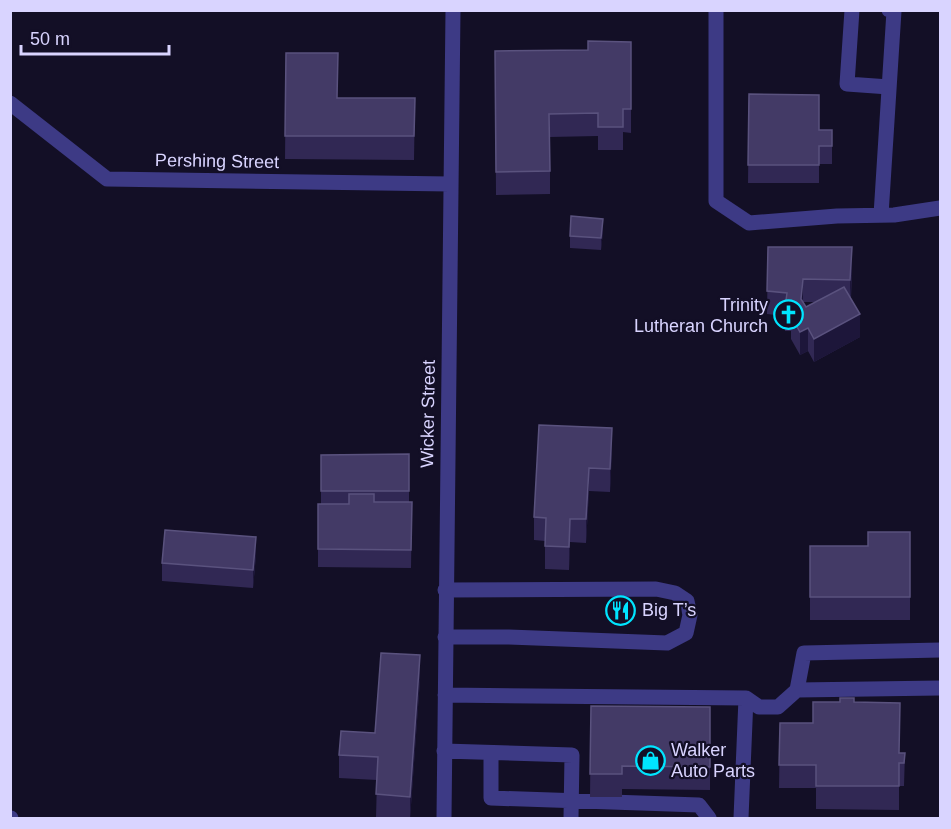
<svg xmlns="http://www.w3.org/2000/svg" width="951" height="829" font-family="Helvetica,sans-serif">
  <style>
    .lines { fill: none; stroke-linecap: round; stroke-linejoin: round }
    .minor { stroke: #3d3a85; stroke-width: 15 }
    .wall { fill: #312854; fill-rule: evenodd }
    .shaded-wall { fill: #1d163a }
    .building { fill: #433a66; stroke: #5a527e; stroke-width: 1.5 }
    .labels { text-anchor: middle; stroke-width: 4.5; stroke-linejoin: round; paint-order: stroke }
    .street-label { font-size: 18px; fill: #d9d4ff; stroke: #130f26 }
    .poi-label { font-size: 18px; fill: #d9d4ff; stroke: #130f26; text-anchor: start }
  </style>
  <rect width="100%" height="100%" fill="#130f26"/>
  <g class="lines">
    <path class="minor" d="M 716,10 L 716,201 L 749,223 L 837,216 L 894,215 L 940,208
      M 852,10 L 847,84 L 889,87
      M 10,103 L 107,179 L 450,184
      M 881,215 L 894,11 L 889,10
      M 445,637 L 509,637 L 667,643 L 686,633 L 690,615 L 687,601 L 675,593 L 656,589 L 445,590
      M 797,690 L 804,653 L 940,650
      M 445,695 L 746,698 L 759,707 L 778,707 L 797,690 L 940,688
      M 444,751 L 572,755 L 571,818
      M 491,753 L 491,798 L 699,805 L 709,818
      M 10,818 L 11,818
      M 444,818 L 453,10
      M 741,818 L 746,698"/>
  </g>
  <path class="wall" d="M 631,42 L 631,133 L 623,132 L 623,150 L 598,150 L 598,136 L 550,137 L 550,194 L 496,195 L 495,51 L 588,50 Z
    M 286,53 L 337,98 L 415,98 L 414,160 L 285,159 Z
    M 749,94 L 819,130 L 832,130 L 832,164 L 819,164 L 819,183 L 748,183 Z
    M 603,231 L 601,250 L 570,248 L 570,236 Z
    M 768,247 L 852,270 L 851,298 L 860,337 L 814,362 L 808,351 L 800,355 L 791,339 L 791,331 L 785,331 L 785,316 L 767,314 ZM 803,302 L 816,302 L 806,307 Z
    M 539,425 L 612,451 L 610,492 L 589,491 L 586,543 L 570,542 L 569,570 L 545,569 L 545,541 L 534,540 L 534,517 Z
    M 409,454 L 409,502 L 412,502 L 411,568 L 318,567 L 318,504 L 321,504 L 321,455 Z
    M 910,532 L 910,620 L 810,620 L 810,546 L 868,546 Z
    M 256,555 L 253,588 L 162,581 L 162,563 Z
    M 420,679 L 410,819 L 376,817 L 377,780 L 339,778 L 339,755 L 375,733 Z
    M 854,702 L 899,753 L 905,753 L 904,786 L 899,786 L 899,810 L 816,809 L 816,788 L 779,788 L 780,723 L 813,723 Z
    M 591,706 L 710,707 L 710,790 L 622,789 L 622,797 L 590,797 Z"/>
  <path class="shaded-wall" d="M 603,219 L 603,231 L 601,250 L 601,238 Z
    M 852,247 L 852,270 L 850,303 L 850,280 Z
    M 803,279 L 803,302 L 801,299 Z
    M 860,314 L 860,337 L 814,362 L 814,339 Z
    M 808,328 L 808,351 L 800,355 L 800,332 Z
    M 612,428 L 612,451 L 610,492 L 610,469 Z
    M 589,468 L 589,491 L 586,543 L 586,519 Z
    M 570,519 L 570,542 L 569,570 L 569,547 Z
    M 256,537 L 256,555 L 253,588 L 253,570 Z
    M 420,655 L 420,679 L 410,819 L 410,797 Z"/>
  <path class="building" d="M 588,41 L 631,42 L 631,109 L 623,109 L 623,127 L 598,127 L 598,113 L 549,114 L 550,171 L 496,172 L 495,51 L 588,50 Z
    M 286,53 L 338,53 L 337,98 L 415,98 L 414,136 L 285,136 Z
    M 749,94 L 819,95 L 819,130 L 832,130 L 832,146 L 819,146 L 819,165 L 748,165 Z
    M 571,216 L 603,219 L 601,238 L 570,236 Z
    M 768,247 L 852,247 L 850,280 L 803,279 L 801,299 L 806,307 L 844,287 L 860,314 L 814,339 L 808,328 L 800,332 L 791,316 L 796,313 L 793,308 L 785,308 L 787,293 L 767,291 Z
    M 539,425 L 612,428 L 610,469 L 589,468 L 586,519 L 570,519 L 569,547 L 545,546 L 546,518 L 534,517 Z
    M 409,454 L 409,491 L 321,491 L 321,455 Z
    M 349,494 L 374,494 L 374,502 L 412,502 L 411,550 L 318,549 L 318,504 L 349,504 Z
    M 165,530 L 256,537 L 253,570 L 162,563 Z
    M 868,532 L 910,532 L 910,597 L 810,597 L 810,546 L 868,546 Z
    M 381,653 L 420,655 L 410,797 L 376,794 L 378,757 L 339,755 L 341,731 L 375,733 Z
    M 840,698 L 854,698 L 854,702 L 900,703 L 899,753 L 905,753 L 904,763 L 899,763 L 899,786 L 816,786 L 816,765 L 779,765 L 780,723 L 813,723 L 813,702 L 840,702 Z
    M 591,706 L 710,707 L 710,767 L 622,766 L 622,774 L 590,774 Z"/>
  <defs>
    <symbol id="church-ring" viewBox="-11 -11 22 22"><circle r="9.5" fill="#130f26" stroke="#00e5ff" stroke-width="1.5"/><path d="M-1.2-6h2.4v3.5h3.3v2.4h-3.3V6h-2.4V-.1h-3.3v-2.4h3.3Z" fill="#00e5ff"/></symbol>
    <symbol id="restaurant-ring" viewBox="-11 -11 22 22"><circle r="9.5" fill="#130f26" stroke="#00e5ff" stroke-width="1.5"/><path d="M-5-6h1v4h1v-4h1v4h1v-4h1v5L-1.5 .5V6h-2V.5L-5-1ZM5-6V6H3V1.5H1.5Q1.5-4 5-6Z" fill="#00e5ff"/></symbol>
    <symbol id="shop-ring" viewBox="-11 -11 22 22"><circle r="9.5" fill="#130f26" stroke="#00e5ff" stroke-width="1.5"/><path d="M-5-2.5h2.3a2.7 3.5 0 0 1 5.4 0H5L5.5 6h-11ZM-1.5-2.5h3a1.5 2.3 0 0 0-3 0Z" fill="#00e5ff"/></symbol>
  </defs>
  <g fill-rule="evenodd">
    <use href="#church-ring" x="772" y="298" width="33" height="33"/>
    <use href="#restaurant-ring" x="604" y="594" width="33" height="33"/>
    <use href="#shop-ring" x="634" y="744" width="33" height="33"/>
  </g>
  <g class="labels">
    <g class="street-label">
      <text transform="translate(217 161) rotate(1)" y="6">Pershing Street</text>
      <text transform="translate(428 414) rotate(-89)" y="6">Wicker Street</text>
    </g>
    <g class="poi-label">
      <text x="768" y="311" text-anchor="end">Trinity<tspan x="768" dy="21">Lutheran Church</tspan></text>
      <text x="642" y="616">Big T’s</text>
      <text x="671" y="756">Walker<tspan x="671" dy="21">Auto Parts</tspan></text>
    </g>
  </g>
  <rect width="951" height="829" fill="none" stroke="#d9d4ff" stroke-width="24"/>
  <path d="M21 45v9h148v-9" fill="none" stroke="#d9d4ff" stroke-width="3"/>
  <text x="30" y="45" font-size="18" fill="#d9d4ff" stroke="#130f26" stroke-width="4.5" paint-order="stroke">50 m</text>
</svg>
